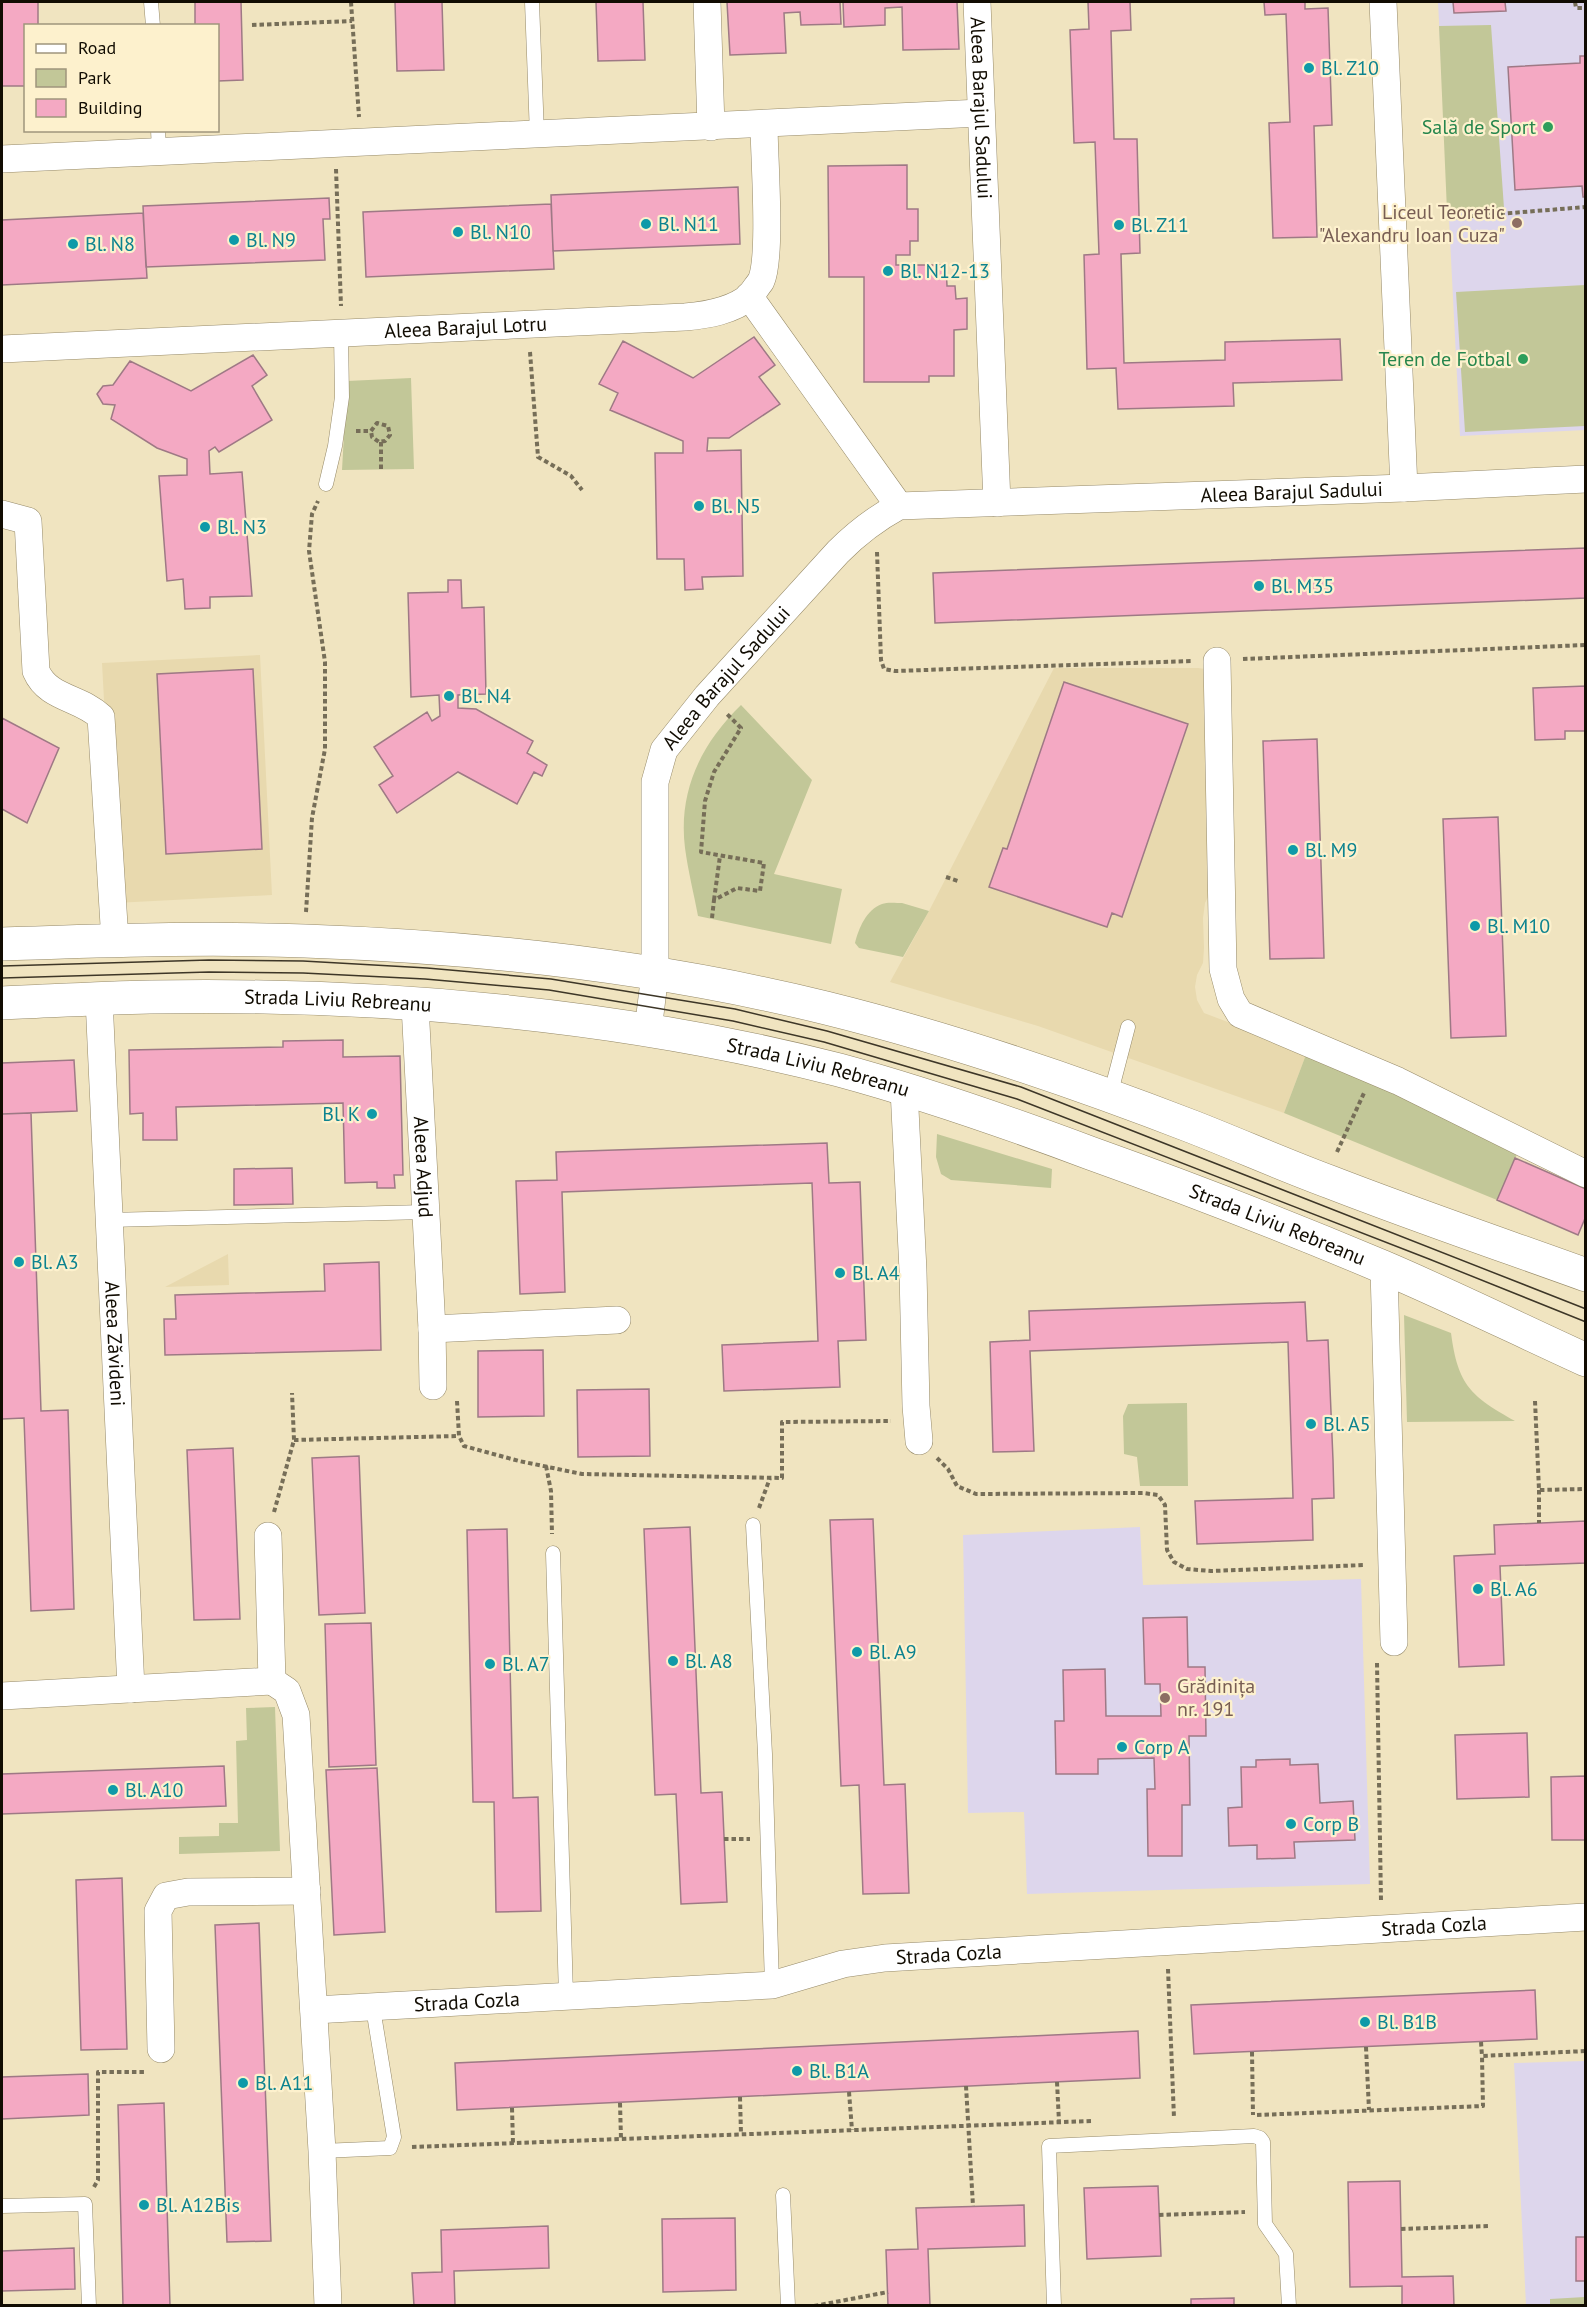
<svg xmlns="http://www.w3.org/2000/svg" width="1587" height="2307" font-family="'PT Sans',sans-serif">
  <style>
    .built { fill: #e8d9ae }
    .education { fill: #ddd6ec }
    .green { fill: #c2c798 }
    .building { fill: #f4a9c3; stroke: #9e7985; stroke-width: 1.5 }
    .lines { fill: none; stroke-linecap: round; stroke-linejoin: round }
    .lane-casing { stroke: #968a69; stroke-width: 15 }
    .street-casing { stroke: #968a69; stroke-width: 28 }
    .secondary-casing { stroke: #968a69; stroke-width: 34 }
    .path { stroke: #766e58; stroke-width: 4; stroke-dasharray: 4.5 3; stroke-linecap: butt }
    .lane { stroke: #fff; stroke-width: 14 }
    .street { stroke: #fff; stroke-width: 27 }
    .secondary { stroke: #fff; stroke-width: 33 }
    .tram { stroke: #3d3627; stroke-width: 1.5 }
    .culture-dot { fill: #0f9aa8; stroke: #fdf1cd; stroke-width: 2 }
    .leisure-dot { fill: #2e9e5b; stroke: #fdf1cd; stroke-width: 2 }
    .education-dot { fill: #8d6e63; stroke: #fdf1cd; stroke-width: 2 }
    .labels { text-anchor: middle; stroke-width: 4.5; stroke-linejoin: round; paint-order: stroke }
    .culture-label { font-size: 20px; fill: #0d838f; stroke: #fdf1cd; text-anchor: start }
    .street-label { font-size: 20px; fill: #110c02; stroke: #fdf1cd }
    .leisure-label { font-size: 20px; fill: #27864d; stroke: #fdf1cd; text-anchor: end }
    .education-label { font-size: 20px; fill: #785e54; stroke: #fdf1cd; text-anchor: end }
  </style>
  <rect width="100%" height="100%" fill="#f0e4c0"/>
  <path class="built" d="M 260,655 L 272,895 L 115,903 L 102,663 Z
    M 1054,668 L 1198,668 L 1205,669 L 1211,891 L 1205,903 L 1203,918 L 1204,948 L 1203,963 L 1197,975 L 1195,987 L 1197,1000 L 1204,1013 L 1307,1052 L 1284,1113 L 1038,1026 L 890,982 L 929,911 Z
    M 228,1254 L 229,1285 L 165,1287 Z"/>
  <path class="education" d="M 1438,2 L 1585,2 L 1585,430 L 1460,436 Z
    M 1140,1527 L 1143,1585 L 1361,1579 L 1370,1884 L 1027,1894 L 1024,1812 L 968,1813 L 963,1535 Z
    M 1585,2061 L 1585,2305 L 1526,2305 L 1514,2063 Z"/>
  <path class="green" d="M 1491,25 L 1504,208 L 1447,211 L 1439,26 Z
    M 1585,285 L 1585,426 L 1465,432 L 1456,292 Z
    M 411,378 L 414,469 L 342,470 L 347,381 Z
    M 741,705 L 812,780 L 774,874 L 842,889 L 831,944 L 698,916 C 694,894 688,871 685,848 C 678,791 701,744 741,705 Z
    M 902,903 L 929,911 L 903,957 L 859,948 L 855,943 C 859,928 866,910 882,904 C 887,902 896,903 902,903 Z
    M 1307,1052 L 1521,1145 L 1497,1200 L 1284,1113 Z
    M 937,1134 L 1052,1169 L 1051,1188 L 951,1180 L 941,1174 L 936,1157 Z
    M 1404,1315 L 1451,1333 C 1458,1386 1471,1396 1515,1421 L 1407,1422 Z
    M 1187,1403 L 1188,1486 L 1140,1486 L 1137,1457 L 1124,1454 L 1123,1416 L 1128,1404 Z
    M 275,1707 L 280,1851 L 179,1854 L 179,1837 L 219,1836 L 219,1823 L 238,1823 L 236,1741 L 247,1740 L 246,1708 Z
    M 1585,2297 L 1585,2305 L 1550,2305 L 1550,2299 Z"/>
  <path class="building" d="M 2,2 L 38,2 L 38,26 L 26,26 L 26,86 L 2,86 Z
    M 195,2 L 241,2 L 243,80 L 218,81 L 218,26 L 195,26 Z
    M 395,2 L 442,2 L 444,70 L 397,71 Z
    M 596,2 L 643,2 L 645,60 L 598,61 Z
    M 727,2 L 840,2 L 841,24 L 801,25 L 800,12 L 784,13 L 786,53 L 730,55 Z
    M 843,2 L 957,2 L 959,49 L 903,50 L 902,7 L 885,8 L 885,25 L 844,27 Z
    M 1088,2 L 1130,2 L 1131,30 L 1111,31 L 1114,139 L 1137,139 L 1140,253 L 1121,254 L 1124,363 L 1225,360 L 1225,342 L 1340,339 L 1342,380 L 1233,383 L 1234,406 L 1118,409 L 1116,368 L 1087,369 L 1084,255 L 1099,254 L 1095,142 L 1074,143 L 1070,30 L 1089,29 Z
    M 1264,2 L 1305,2 L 1305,9 L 1328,8 L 1332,125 L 1314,126 L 1317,237 L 1273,238 L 1269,123 L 1290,122 L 1286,14 L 1265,15 Z
    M 1453,2 L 1505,2 L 1506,11 L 1454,13 Z
    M 1580,56 L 1586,56 L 1586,197 L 1583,197 L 1582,186 L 1515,190 L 1508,67 L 1580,63 Z
    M 907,165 L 907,209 L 918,209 L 918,241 L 910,241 L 910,255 L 896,255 L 896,265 L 946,265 L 947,286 L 955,286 L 956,299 L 967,298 L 967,329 L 954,330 L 954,376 L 929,376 L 929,382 L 864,382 L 864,277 L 829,277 L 828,166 Z
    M 738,187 L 740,244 L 553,251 L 551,195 Z
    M 329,198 L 330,219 L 323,219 L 325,260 L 146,267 L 143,206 Z
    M 551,204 L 554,269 L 366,277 L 363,212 Z
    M 143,213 L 147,278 L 2,285 L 2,220 Z
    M 754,337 L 775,365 L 759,377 L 780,404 L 729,438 L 708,438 L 707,451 L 741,450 L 743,576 L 702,577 L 703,589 L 685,590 L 684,559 L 657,559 L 655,453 L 683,453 L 683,441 L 610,410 L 618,393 L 599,384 L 623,341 L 693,378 Z
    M 253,355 L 267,375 L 252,386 L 272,420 L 219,452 L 215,447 L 209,451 L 210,474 L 242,472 L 252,596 L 210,597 L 210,608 L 185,609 L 183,579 L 167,581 L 159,476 L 187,475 L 187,459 L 157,448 L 111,419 L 115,405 L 103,404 L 97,394 L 103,386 L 113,385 L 130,361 L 191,391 Z
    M 1586,548 L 1586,598 L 935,623 L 933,573 Z
    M 448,580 L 461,580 L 462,608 L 484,607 L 486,694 L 458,695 L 458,708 L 476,709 L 533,741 L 527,753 L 547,765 L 542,776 L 534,772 L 517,804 L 458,772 L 397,813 L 379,785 L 393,776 L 374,747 L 427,712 L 432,721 L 440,716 L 439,695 L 411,697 L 408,593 L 448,592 Z
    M 253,669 L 262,849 L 166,854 L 157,674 Z
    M 1064,682 L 1188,724 L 1122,917 L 1112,913 L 1107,927 L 989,887 L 1003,848 L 1007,849 Z
    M 1586,686 L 1586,731 L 1565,731 L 1565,739 L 1535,740 L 1533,688 Z
    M 2,718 L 59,748 L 27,823 L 2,809 Z
    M 1317,739 L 1324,958 L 1270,959 L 1263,741 Z
    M 1498,817 L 1506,1036 L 1451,1038 L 1443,819 Z
    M 343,1040 L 343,1057 L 400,1056 L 403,1175 L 394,1175 L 395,1188 L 377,1188 L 377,1182 L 345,1183 L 343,1103 L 176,1107 L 177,1140 L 143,1140 L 143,1113 L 130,1114 L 129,1050 L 283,1047 L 283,1041 Z
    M 74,1060 L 77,1111 L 2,1114 L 2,1063 Z
    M 31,1113 L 41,1411 L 68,1410 L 74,1609 L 31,1611 L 24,1418 L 2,1419 L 2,1114 Z
    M 827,1143 L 829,1183 L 860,1182 L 866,1340 L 838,1341 L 840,1387 L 724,1391 L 722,1345 L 818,1341 L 812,1183 L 562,1192 L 565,1292 L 520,1294 L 516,1181 L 557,1180 L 556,1152 Z
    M 1515,1158 L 1586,1189 L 1586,1216 L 1578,1235 L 1497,1200 Z
    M 292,1168 L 293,1204 L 234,1205 L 234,1169 Z
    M 379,1262 L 381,1350 L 165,1355 L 164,1319 L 176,1319 L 175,1295 L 325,1291 L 324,1264 Z
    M 1305,1302 L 1307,1341 L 1328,1340 L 1333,1460 L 1334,1498 L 1312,1499 L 1313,1540 L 1197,1544 L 1195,1501 L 1293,1498 L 1288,1342 L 1030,1351 L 1034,1451 L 993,1452 L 990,1342 L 1030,1340 L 1029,1311 Z
    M 543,1350 L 544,1416 L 478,1417 L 478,1351 Z
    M 649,1389 L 650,1456 L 578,1457 L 577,1390 Z
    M 233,1448 L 240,1619 L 194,1620 L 187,1450 Z
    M 359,1456 L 365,1613 L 319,1615 L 312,1458 Z
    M 873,1519 L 884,1785 L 905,1784 L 909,1893 L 863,1894 L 859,1785 L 841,1786 L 830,1520 Z
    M 1586,1521 L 1586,1563 L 1500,1566 L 1504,1665 L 1459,1667 L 1454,1556 L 1495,1554 L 1494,1525 Z
    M 690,1527 L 701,1793 L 722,1792 L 727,1902 L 681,1904 L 676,1794 L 655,1795 L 644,1529 Z
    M 507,1529 L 513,1798 L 538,1797 L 541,1911 L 496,1912 L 494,1802 L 473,1802 L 467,1530 Z
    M 1187,1617 L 1188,1667 L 1205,1667 L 1206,1736 L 1189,1736 L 1190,1805 L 1182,1805 L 1182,1856 L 1148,1856 L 1147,1789 L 1155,1789 L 1154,1758 L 1098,1759 L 1098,1774 L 1056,1774 L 1055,1721 L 1064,1721 L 1063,1670 L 1105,1669 L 1106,1716 L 1161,1716 L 1160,1684 L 1145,1684 L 1143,1618 Z
    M 371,1623 L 376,1765 L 329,1767 L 325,1624 Z
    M 1527,1733 L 1529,1797 L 1457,1799 L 1455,1735 Z
    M 1290,1759 L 1290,1765 L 1318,1764 L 1320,1803 L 1353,1801 L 1355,1840 L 1294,1842 L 1295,1858 L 1257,1859 L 1257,1845 L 1229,1846 L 1228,1808 L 1242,1807 L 1241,1767 L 1256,1767 L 1256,1760 Z
    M 224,1766 L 226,1806 L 2,1814 L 2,1774 Z
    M 377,1768 L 385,1932 L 334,1935 L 326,1770 Z
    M 1586,1776 L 1586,1840 L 1552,1840 L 1551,1777 Z
    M 122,1878 L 127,2049 L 81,2050 L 76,1880 Z
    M 259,1923 L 271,2241 L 227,2242 L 215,1925 Z
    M 1535,1990 L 1537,2039 L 1194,2054 L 1191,2005 Z
    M 1138,2031 L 1140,2078 L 457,2110 L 455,2063 Z
    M 88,2074 L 89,2115 L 2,2119 L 2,2077 Z
    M 164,2103 L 170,2306 L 123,2306 L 118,2105 Z
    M 1400,2181 L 1402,2277 L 1453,2276 L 1454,2306 L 1402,2306 L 1402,2286 L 1350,2287 L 1348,2182 Z
    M 1158,2186 L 1161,2256 L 1087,2259 L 1084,2188 Z
    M 1024,2205 L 1025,2246 L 928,2249 L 930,2306 L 888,2306 L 886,2250 L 918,2249 L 916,2208 Z
    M 735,2218 L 736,2290 L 663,2292 L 662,2219 Z
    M 548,2226 L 549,2268 L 454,2271 L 455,2306 L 414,2306 L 412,2273 L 442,2272 L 441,2230 Z
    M 1576,2237 L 1586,2237 L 1586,2281 L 1576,2281 Z
    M 74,2248 L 75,2289 L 2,2291 L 2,2251 Z
    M 1234,2298 L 1234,2306 L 1191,2306 L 1191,2299 Z"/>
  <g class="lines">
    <defs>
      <path id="lane" d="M 151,2 L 153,26
        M 532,2 L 537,135
        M 158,130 L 159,151
        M 326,484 L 335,446 L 342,397 L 341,334
        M 1110,1096 L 1128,1027
        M 109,1220 L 426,1212
        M 753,1525 L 765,1754 L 772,1985
        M 553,1553 L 566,1996
        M 322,2151 L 390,2148 L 394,2137 L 373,2008
        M 783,2195 L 788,2306
        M 2,2206 L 85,2204 L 89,2306
        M 1054,2306 L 1049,2146 L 1254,2136 L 1260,2138 L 1263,2142 L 1265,2224 L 1286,2254 L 1289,2306"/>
      <g id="street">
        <path d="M 707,2 L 711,127"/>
        <path id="s1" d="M 977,2 L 997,503"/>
        <path d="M 1383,2 L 1404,488"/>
        <path d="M 2,159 L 981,113"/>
        <path d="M 749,296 L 899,506"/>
        <path id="s2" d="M 2,349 L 685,317 C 707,315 733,311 750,296 C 753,292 758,285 761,281 C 772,257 764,156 764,124"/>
        <path d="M 2,514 L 28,521 L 36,671 C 48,699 80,697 101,717 L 115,941"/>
        <path d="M 1217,661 L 1223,969 L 1231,999 L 1240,1014 L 1398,1081 L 1586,1174"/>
        <path id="s3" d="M 99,999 L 131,1689"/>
        <path id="s4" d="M 415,1005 L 432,1329 L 433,1386"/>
        <path id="s5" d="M 648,1031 L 655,973 L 655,782 L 664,750 L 707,696 L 838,552 C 857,533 875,519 899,506 L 1404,488 L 1586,479"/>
        <path d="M 904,1089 L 913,1271 L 916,1406 L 919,1441"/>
        <path d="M 1384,1268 L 1394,1642"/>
        <path d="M 432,1329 L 617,1320"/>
        <path d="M 268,1536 L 272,1681"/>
        <path d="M 272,1681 L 287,1691 L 296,1715 L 322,2151 L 328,2306"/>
        <path d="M 2,1696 L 272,1681"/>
        <path id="s6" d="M 314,2010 L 772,1985 L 843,1964 L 885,1958 L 1586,1917"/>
        <path d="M 161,2049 L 158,1911 L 166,1896 L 188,1892 L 307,1891"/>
      </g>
      <g id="secondary">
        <path d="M 2,944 C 103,941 204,937 305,941 C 480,947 656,966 826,1008 C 951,1039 1074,1081 1193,1127 C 1239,1145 1284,1165 1330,1182 C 1415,1215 1500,1244 1586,1275"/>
        <path id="s7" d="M 2,1003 C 51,1001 101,998 150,997 C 378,993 618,1013 839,1070 C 924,1093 1007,1122 1090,1153 C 1188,1188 1286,1226 1383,1267 C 1451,1296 1518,1329 1586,1360"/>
      </g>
    </defs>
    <use href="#lane" class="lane-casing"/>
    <use href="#street" class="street-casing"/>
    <use href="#secondary" class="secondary-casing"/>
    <path class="path" d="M 351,2 L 359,117
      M 1575,2 L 1576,8 L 1586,8
      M 252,25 L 352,21
      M 336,169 L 341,306
      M 1448,218 L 1586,207
      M 530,352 L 538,457 L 571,476 L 582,490
      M 356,431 L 371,431 L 377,423 L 388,426 L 390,435 L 385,441 L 379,442 L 372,437 L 371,431
      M 381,442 L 381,469
      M 877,552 L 881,660 L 884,669 L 895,671 L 1191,661
      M 1243,659 L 1586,645
      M 946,877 L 958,881
      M 714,900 L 720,856
      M 306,912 L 312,818 L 325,749 L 325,662 L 309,551 L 312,514 L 318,501
      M 712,918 L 714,900 L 737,888 L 760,891 L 764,863 L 701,852 L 705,801 L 714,772 L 741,728 L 727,714
      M 1337,1152 L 1364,1093
      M 457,1401 L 459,1436 L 464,1446 L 519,1461 L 582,1474 L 782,1478 L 782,1422 L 891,1421
      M 1535,1401 L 1539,1490 L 1586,1489
      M 294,1440 L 459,1436
      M 937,1458 L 948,1469 L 957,1486 L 976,1494 L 1143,1493 L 1158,1495 L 1165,1505 L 1167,1550 L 1174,1562 L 1187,1569 L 1211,1571 L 1365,1565
      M 546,1466 L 551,1491 L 552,1534
      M 1539,1490 L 1539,1523
      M 759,1508 L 770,1478
      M 274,1512 L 294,1440 L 292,1393
      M 1377,1663 L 1381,1901
      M 724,1839 L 750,1839
      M 1168,1969 L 1174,2118
      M 1481,2042 L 1482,2056
      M 1366,2047 L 1369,2110
      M 1252,2052 L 1253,2115
      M 1057,2082 L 1059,2122
      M 966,2086 L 973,2206
      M 849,2092 L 852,2130
      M 740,2097 L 741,2134
      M 620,2103 L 621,2139
      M 512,2108 L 513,2143
      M 1257,2115 L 1483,2106 L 1482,2056 L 1586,2051
      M 412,2147 L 1091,2121
      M 94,2187 L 98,2180 L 98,2072 L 146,2072
      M 1159,2215 L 1245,2212
      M 1401,2229 L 1488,2226
      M 814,2306 L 888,2292"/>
    <use href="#lane" class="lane"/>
    <use href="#street" class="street"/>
    <use href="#secondary" class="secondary"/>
    <path class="tram" d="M 2,966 L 209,960 L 303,961 L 427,968 L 551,979 L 735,1009 L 827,1031 L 1021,1087 L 1586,1309
      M 2,978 L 209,972 L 303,973 L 425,979 L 549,990 L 733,1021 L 824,1042 L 1017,1099 L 1429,1259 L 1586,1322"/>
  </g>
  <g class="culture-dot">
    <circle cx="1309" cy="68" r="6"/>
    <circle cx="646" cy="224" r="6"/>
    <circle cx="1119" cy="225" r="6"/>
    <circle cx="458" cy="232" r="6"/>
    <circle cx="234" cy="240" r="6"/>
    <circle cx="73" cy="244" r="6"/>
    <circle cx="888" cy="271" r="6"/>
    <circle cx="699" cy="506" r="6"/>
    <circle cx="205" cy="527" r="6"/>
    <circle cx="1259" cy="586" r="6"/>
    <circle cx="449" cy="696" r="6"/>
    <circle cx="1293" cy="850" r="6"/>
    <circle cx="1475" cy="926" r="6"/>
    <circle cx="372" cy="1114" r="6"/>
    <circle cx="19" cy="1262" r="6"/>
    <circle cx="840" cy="1273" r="6"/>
    <circle cx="1311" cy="1424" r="6"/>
    <circle cx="1478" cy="1589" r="6"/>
    <circle cx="857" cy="1652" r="6"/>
    <circle cx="673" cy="1661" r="6"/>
    <circle cx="490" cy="1664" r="6"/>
    <circle cx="1122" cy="1747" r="6"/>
    <circle cx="113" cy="1790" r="6"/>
    <circle cx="1291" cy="1824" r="6"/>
    <circle cx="1365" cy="2022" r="6"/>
    <circle cx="797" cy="2071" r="6"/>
    <circle cx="243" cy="2083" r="6"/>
    <circle cx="144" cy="2205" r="6"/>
  </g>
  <g class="leisure-dot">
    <circle cx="1548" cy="127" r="6"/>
    <circle cx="1523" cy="359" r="6"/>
  </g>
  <g class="education-dot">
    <circle cx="1517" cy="223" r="6"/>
    <circle cx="1165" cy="1698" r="6"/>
  </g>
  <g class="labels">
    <g class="culture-label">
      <text x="1321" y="75">Bl. Z10</text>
      <text x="658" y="231">Bl. N11</text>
      <text x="1131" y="232">Bl. Z11</text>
      <text x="470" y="239">Bl. N10</text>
      <text x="246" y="247">Bl. N9</text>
      <text x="85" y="251">Bl. N8</text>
      <text x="900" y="278">Bl. N12-13</text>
      <text x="711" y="513">Bl. N5</text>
      <text x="217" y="534">Bl. N3</text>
      <text x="1271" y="593">Bl. M35</text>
      <text x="461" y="703">Bl. N4</text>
      <text x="1305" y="857">Bl. M9</text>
      <text x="1487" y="933">Bl. M10</text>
      <text x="360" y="1121" text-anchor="end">Bl. K</text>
      <text x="31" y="1269">Bl. A3</text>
      <text x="852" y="1280">Bl. A4</text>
      <text x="1323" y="1431">Bl. A5</text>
      <text x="1490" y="1596">Bl. A6</text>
      <text x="869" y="1659">Bl. A9</text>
      <text x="685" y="1668">Bl. A8</text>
      <text x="502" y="1671">Bl. A7</text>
      <text x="1134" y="1754">Corp A</text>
      <text x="125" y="1797">Bl. A10</text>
      <text x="1303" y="1831">Corp B</text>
      <text x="1377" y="2029">Bl. B1B</text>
      <text x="809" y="2078">Bl. B1A</text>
      <text x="255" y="2090">Bl. A11</text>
      <text x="156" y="2212">Bl. A12Bis</text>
    </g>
    <g class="street-label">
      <text dy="7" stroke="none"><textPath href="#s1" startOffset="106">Aleea Barajul Sadului</textPath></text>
      <text dy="7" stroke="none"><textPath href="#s2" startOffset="464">Aleea Barajul Lotru</textPath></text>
      <text dy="7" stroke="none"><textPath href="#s5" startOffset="1016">Aleea Barajul Sadului</textPath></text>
      <text dy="7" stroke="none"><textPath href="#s5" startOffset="378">Aleea Barajul Sadului</textPath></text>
      <text dy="7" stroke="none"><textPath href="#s7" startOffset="336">Strada Liviu Rebreanu</textPath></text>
      <text dy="7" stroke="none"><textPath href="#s7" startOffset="822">Strada Liviu Rebreanu</textPath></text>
      <text dy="7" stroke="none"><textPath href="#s4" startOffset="162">Aleea Adjud</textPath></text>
      <text dy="7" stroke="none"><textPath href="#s7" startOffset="1308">Strada Liviu Rebreanu</textPath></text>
      <text dy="7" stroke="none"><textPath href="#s3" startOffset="345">Aleea Zăvideni</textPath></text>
      <text dy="7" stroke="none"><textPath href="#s6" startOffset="1125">Strada Cozla</textPath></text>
      <text dy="7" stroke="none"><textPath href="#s6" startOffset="639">Strada Cozla</textPath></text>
      <text dy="7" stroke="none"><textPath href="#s6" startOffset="153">Strada Cozla</textPath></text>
    </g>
    <g class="leisure-label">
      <text x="1536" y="134">Sală de Sport</text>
      <text x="1511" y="366">Teren de Fotbal</text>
    </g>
    <g class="education-label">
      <text x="1505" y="219">Liceul Teoretic<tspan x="1505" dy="23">"Alexandru Ioan Cuza"</tspan></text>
      <text x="1177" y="1693" text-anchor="start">Grădinița<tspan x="1177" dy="23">nr. 191</tspan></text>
    </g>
  </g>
  <rect width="1587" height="2307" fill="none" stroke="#110c02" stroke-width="6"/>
  <rect x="24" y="24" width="195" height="108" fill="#fdf1cd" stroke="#9f957c" stroke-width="1.5"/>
  <rect x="36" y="44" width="30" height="9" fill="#ffffff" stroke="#9f957c" stroke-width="1.5"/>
  <text x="78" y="54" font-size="18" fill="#110c02">Road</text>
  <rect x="36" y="69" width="30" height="18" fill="#c2c798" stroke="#9f957c" stroke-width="1.5"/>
  <text x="78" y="84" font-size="18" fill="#110c02">Park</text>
  <rect x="36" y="99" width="30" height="18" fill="#f4a9c3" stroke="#9f957c" stroke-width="1.5"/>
  <text x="78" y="114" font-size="18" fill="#110c02">Building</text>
</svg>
